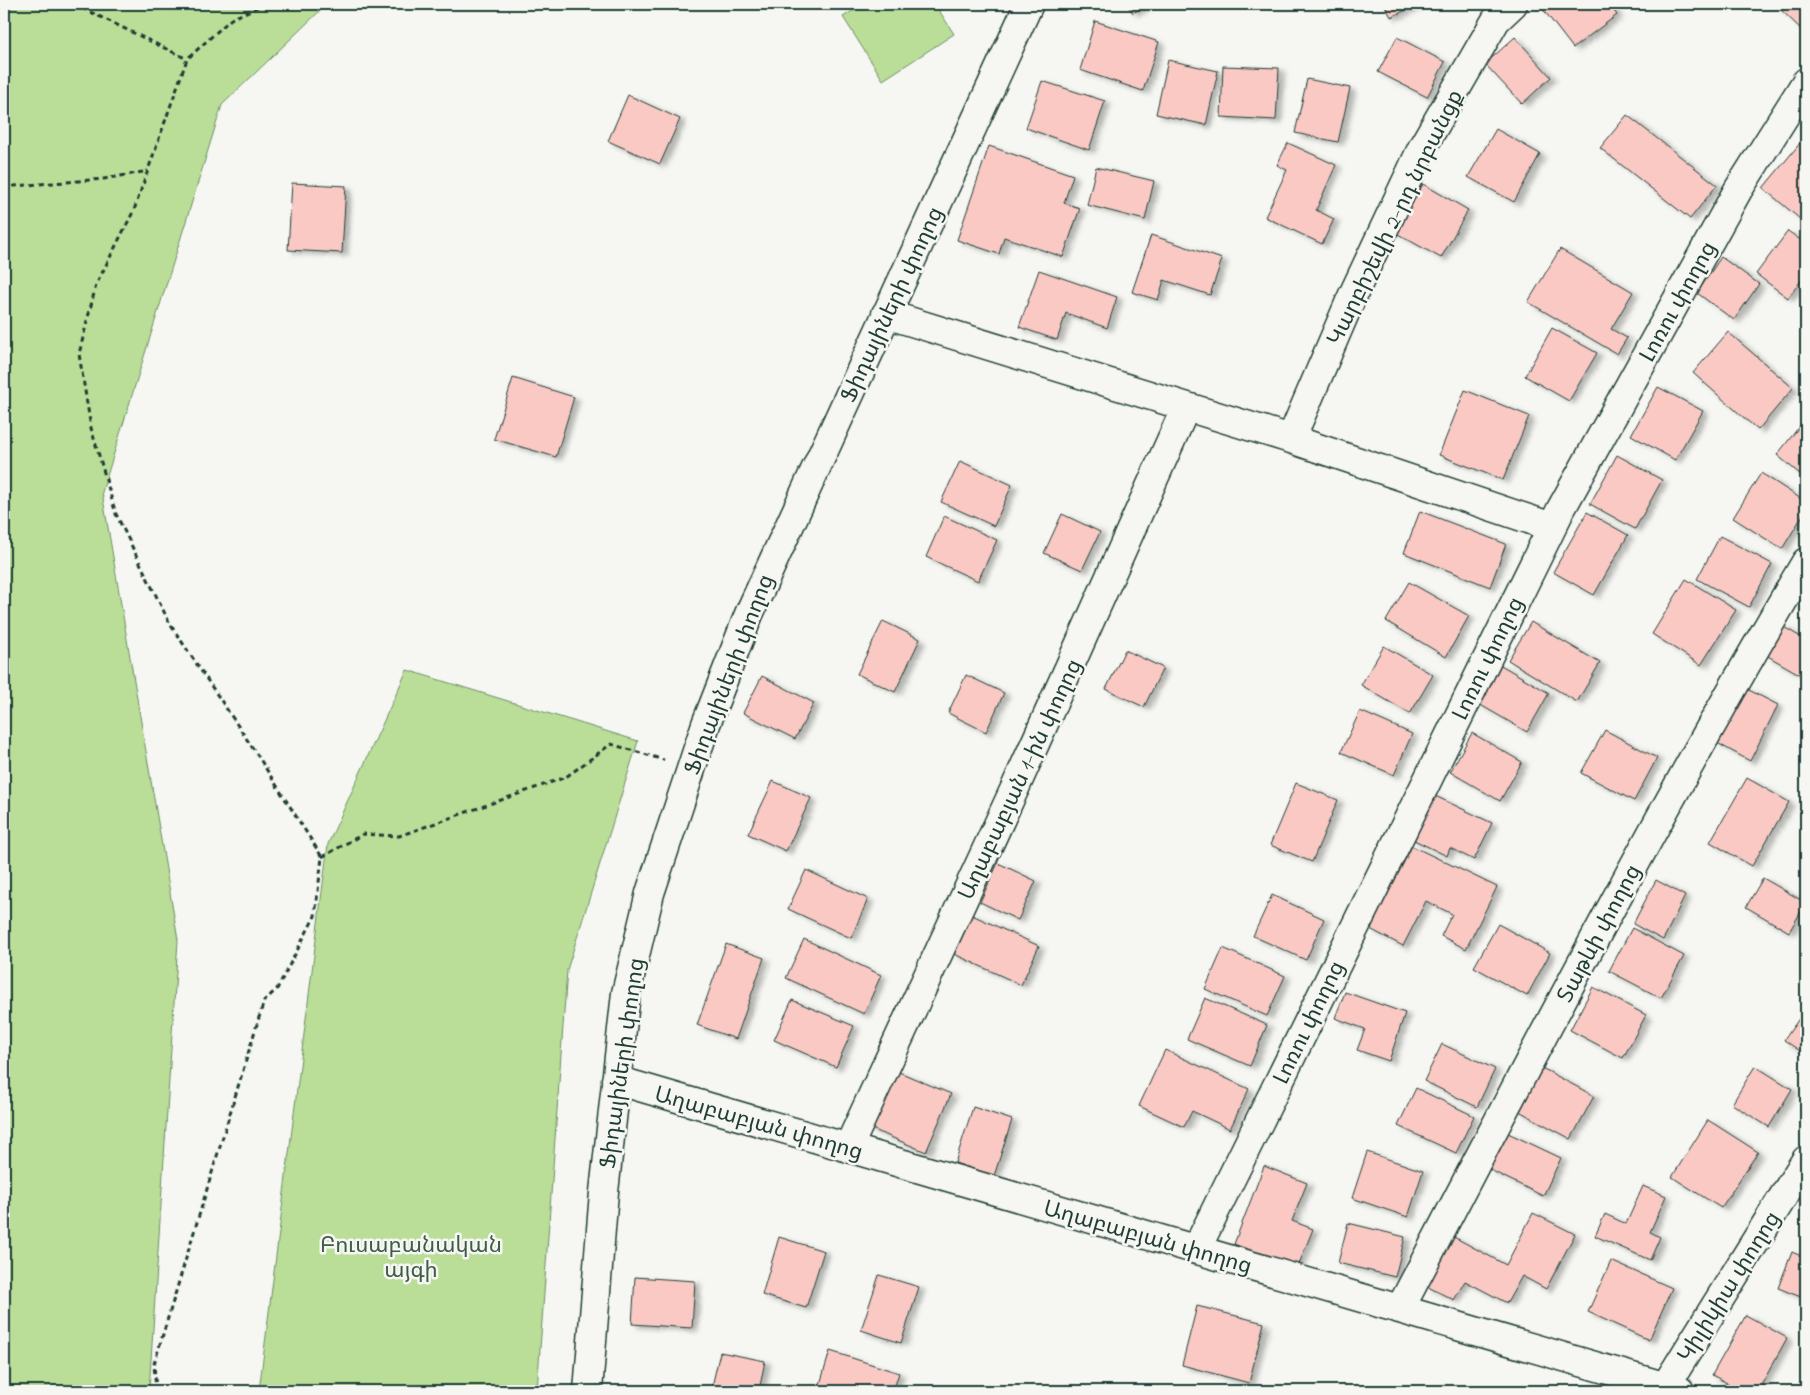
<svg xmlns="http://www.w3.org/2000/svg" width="1810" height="1395" font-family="'Indie Flower','Noto Sans Armenian',sans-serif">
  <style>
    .built { fill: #f7e8e4 }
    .green { fill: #bade98; stroke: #6c8e66 }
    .building { fill: #fac9c4; stroke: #1f3d34; filter: url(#shadow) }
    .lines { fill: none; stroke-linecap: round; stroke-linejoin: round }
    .minor-casing { stroke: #1f3d34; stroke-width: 31 }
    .path { stroke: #1f3d34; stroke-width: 3; stroke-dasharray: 5 4; stroke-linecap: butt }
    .minor { stroke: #f6f6f2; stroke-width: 28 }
    .labels { text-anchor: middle; stroke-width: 5; stroke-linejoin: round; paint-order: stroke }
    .street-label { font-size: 22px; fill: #1f3d34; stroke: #f6f6f2 }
    .park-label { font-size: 22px; fill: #3e5d48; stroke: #f6f6f2 }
  </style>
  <defs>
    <filter id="shadow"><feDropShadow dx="5.5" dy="3" stdDeviation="2.5" flood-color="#0004"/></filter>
  </defs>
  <rect width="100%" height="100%" fill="#f6f6f2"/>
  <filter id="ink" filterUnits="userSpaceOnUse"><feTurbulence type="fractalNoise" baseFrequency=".02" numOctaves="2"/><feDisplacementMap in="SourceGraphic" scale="10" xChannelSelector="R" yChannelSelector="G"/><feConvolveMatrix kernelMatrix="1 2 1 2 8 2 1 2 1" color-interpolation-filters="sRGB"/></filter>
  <g filter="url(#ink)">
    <path class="built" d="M 1565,1383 L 1592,1391 L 1563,1391 Z"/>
    <path class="green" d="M 4,4 L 327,4 L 222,105 L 102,492 L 178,940 L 149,1391 L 4,1391 Z
      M 864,4 L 935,4 L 954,34 L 883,80 L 843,17 Z
      M 407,670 L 638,741 L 567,970 L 537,1391 L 259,1391 L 328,844 Z"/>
    <path class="building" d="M 1127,4 L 1148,4 L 1133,13 Z
      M 1384,4 L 1419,4 L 1391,17 Z
      M 1547,4 L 1609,4 L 1617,15 L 1573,48 L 1542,8 Z
      M 1775,4 L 1806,4 L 1806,28 L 1803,31 Z
      M 1095,21 L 1159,42 L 1143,91 L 1080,70 Z
      M 1397,37 L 1445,62 L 1427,97 L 1378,72 Z
      M 1515,37 L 1551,77 L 1522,104 L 1485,64 Z
      M 1168,60 L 1218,71 L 1206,125 L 1156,114 Z
      M 1223,66 L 1279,68 L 1276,120 L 1221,117 Z
      M 1307,79 L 1350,88 L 1338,142 L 1295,133 Z
      M 1042,81 L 1105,101 L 1089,150 L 1026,128 Z
      M 628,95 L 680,119 L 660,164 L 608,141 Z
      M 1627,115 L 1717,185 L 1690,219 L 1600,148 Z
      M 1496,129 L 1540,154 L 1514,202 L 1468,177 Z
      M 1806,136 L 1806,224 L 1763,188 Z
      M 1288,143 L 1336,165 L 1316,210 L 1334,219 L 1322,244 L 1265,217 L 1287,170 L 1277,165 Z
      M 989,146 L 1073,175 L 1064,203 L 1080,208 L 1063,257 L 1004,237 L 999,254 L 957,240 Z
      M 1096,167 L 1154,181 L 1145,220 L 1087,205 Z
      M 292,183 L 346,186 L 342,253 L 288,250 Z
      M 1423,184 L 1468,210 L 1441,258 L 1396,233 Z
      M 1788,231 L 1806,244 L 1806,274 L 1788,298 L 1756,274 Z
      M 1151,235 L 1222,259 L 1210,295 L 1164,280 L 1158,300 L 1132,292 Z
      M 1560,249 L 1633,292 L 1611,329 L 1627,338 L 1617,354 L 1528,302 Z
      M 1721,257 L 1759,284 L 1734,320 L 1697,293 Z
      M 1039,270 L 1117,297 L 1107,328 L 1066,313 L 1057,340 L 1019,327 Z
      M 1552,328 L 1597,353 L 1569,401 L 1525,376 Z
      M 1728,332 L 1793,388 L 1758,430 L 1693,373 Z
      M 513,378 L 574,397 L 556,457 L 494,439 Z
      M 1658,387 L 1703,411 L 1675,460 L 1631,435 Z
      M 1465,390 L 1529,416 L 1503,480 L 1439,455 Z
      M 1806,418 L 1806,479 L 1777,455 Z
      M 1617,455 L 1662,480 L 1635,529 L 1590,504 Z
      M 960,461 L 1012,485 L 994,526 L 941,502 Z
      M 1761,473 L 1806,502 L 1806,510 L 1782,549 L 1733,518 Z
      M 1420,511 L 1506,544 L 1490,587 L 1404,553 Z
      M 1587,512 L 1628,535 L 1594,595 L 1553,572 Z
      M 1062,514 L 1100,532 L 1082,570 L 1044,553 Z
      M 944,516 L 997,540 L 978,581 L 926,557 Z
      M 1720,536 L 1772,564 L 1749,607 L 1697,579 Z
      M 1686,579 L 1736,610 L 1701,665 L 1652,634 Z
      M 1806,580 L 1806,603 L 1796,597 Z
      M 1409,582 L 1469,616 L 1446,657 L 1386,621 Z
      M 883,621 L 920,639 L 895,692 L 857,674 Z
      M 1531,622 L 1600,663 L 1577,702 L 1508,660 Z
      M 1782,626 L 1806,640 L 1806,678 L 1766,655 Z
      M 1384,646 L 1433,675 L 1410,714 L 1361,685 Z
      M 1125,650 L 1163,668 L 1144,707 L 1106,689 Z
      M 1499,664 L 1549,693 L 1527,732 L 1477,703 Z
      M 966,675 L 1004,693 L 986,732 L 948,713 Z
      M 762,676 L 814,703 L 795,739 L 743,713 Z
      M 1745,688 L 1778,705 L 1750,761 L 1717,743 Z
      M 1360,711 L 1412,734 L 1394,775 L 1341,752 Z
      M 1605,730 L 1657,758 L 1634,801 L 1581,773 Z
      M 1472,733 L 1522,762 L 1500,801 L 1450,772 Z
      M 1747,778 L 1789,802 L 1752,866 L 1710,842 Z
      M 773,781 L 811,798 L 786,851 L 748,834 Z
      M 1296,783 L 1338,800 L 1312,862 L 1270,845 Z
      M 1431,794 L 1492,823 L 1474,860 L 1450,848 L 1447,856 L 1410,838 Z
      M 1412,846 L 1497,887 L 1466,949 L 1441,936 L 1452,914 L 1426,901 L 1403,946 L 1370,929 Z
      M 998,863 L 1036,881 L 1018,920 L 980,902 Z
      M 806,870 L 868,899 L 851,938 L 788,909 Z
      M 1763,878 L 1806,903 L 1789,932 L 1746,907 Z
      M 1656,880 L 1685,896 L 1663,940 L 1633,924 Z
      M 1272,895 L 1324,919 L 1306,960 L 1253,936 Z
      M 970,914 L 1039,946 L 1021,985 L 952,953 Z
      M 1498,924 L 1550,953 L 1527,996 L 1474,967 Z
      M 1632,928 L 1684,956 L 1661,998 L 1609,971 Z
      M 804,939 L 881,975 L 864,1014 L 786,978 Z
      M 726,944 L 764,958 L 736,1039 L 697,1025 Z
      M 1223,948 L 1285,976 L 1267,1016 L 1205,989 Z
      M 1593,987 L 1646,1015 L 1623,1058 L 1570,1030 Z
      M 1345,992 L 1405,1013 L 1389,1061 L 1357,1050 L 1365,1029 L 1335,1018 Z
      M 1205,998 L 1267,1025 L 1250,1066 L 1187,1039 Z
      M 792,1000 L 854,1026 L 836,1067 L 774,1040 Z
      M 1803,1013 L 1806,1016 L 1806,1055 L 1784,1040 Z
      M 1442,1044 L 1495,1069 L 1477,1107 L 1424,1081 Z
      M 1165,1050 L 1249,1089 L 1230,1129 L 1192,1111 L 1184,1127 L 1139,1106 Z
      M 1755,1066 L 1792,1089 L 1769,1127 L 1732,1104 Z
      M 1542,1068 L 1594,1096 L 1571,1139 L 1519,1111 Z
      M 892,1069 L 951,1094 L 926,1152 L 867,1127 Z
      M 1416,1088 L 1474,1116 L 1456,1153 L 1398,1126 Z
      M 973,1107 L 1012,1120 L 994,1176 L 955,1163 Z
      M 1708,1120 L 1758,1152 L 1721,1208 L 1672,1177 Z
      M 1508,1133 L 1561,1158 L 1543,1196 L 1490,1170 Z
      M 1367,1152 L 1423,1171 L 1408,1217 L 1352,1198 Z
      M 1264,1166 L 1307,1183 L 1292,1221 L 1313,1229 L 1297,1269 L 1234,1244 Z
      M 1643,1186 L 1666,1196 L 1650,1232 L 1660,1237 L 1650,1260 L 1595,1236 L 1605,1214 L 1626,1224 Z
      M 1533,1213 L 1575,1234 L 1546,1289 L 1522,1276 L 1507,1303 L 1465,1281 L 1454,1300 L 1426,1286 L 1452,1236 L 1506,1265 Z
      M 1348,1223 L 1405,1237 L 1395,1277 L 1338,1263 Z
      M 1806,1229 L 1806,1242 L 1800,1239 Z
      M 779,1237 L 824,1251 L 806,1308 L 762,1295 Z
      M 1792,1252 L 1806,1258 L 1806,1299 L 1778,1288 Z
      M 1611,1261 L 1672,1288 L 1649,1340 L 1588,1312 Z
      M 879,1275 L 919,1287 L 901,1343 L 861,1330 Z
      M 635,1277 L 695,1281 L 692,1328 L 632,1324 Z
      M 1197,1306 L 1264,1323 L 1249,1383 L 1182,1365 Z
      M 1746,1315 L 1787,1338 L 1758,1391 L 1742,1391 L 1712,1375 Z
      M 830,1351 L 899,1373 L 893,1391 L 818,1391 Z
      M 720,1352 L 765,1361 L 759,1391 L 711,1391 Z"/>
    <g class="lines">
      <defs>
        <path id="minor" d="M 886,314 L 1291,439 L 1552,527
          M 1291,439 L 1351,299 L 1423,146 L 1496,20 L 1513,4
          M 616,1080 L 1680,1391
          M 848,1148 L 1015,788 L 1186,407
          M 1196,1250 L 1561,509 L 1738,190 L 1806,82
          M 1400,1309 C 1531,1058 1661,806 1806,562
          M 1665,1387 L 1806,1160
          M 588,1391 L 604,1192 L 626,993 L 650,893 L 706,724 L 749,614 L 1029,4"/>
      </defs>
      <use href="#minor" class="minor-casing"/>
      <path class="path" d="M 74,4 L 187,59
        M 4,185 L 14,186 L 104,179 L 148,171
        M 322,857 L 363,834 L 399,836 L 566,777 L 611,744 L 664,760
        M 156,1391 L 154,1364 L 264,1001 L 277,989 L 315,916 L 322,857 L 256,753 L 170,624 L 116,514 L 91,428 L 79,354 L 96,285 L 134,210 L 187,59 L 231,19 L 264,4"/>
      <use href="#minor" class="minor"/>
    </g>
  </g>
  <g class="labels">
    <g class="street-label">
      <text transform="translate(1394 217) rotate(-64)" y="8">Կարբիշեվի 2-րդ նրբանցք</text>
      <text transform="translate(1677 301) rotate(-61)" y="8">Լոռու փողոց</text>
      <text transform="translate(891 304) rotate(-65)" y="8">Ֆիդայիների փողոց</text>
      <text transform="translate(1487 658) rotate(-64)" y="8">Լոռու փողոց</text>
      <text transform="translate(728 674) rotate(-69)" y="8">Ֆիդայիների փողոց</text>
      <text transform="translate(1019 779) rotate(-65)" y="8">Աղաբաբյան 1-ին փողոց</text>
      <text transform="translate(1598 933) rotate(-62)" y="8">Տաթևի փողոց</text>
      <text transform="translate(1308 1022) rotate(-64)" y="8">Լոռու փողոց</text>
      <text transform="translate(621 1063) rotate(-82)" y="8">Ֆիդայիների փողոց</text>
      <text transform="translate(759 1122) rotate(16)" y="8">Աղաբաբյան փողոց</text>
      <text transform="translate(1148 1236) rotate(16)" y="8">Աղաբաբյան փողոց</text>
      <text transform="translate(1728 1286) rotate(-58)" y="8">Կիլիկիա փողոց</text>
    </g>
    <g class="park-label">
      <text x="411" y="1252">Բուսաբանական<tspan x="411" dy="25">այգի</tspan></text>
    </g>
  </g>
  <rect width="1810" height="1395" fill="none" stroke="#f6f6f2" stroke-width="20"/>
  <rect x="10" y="10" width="1790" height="1375" fill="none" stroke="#1f3d34" stroke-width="2" filter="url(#ink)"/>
</svg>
